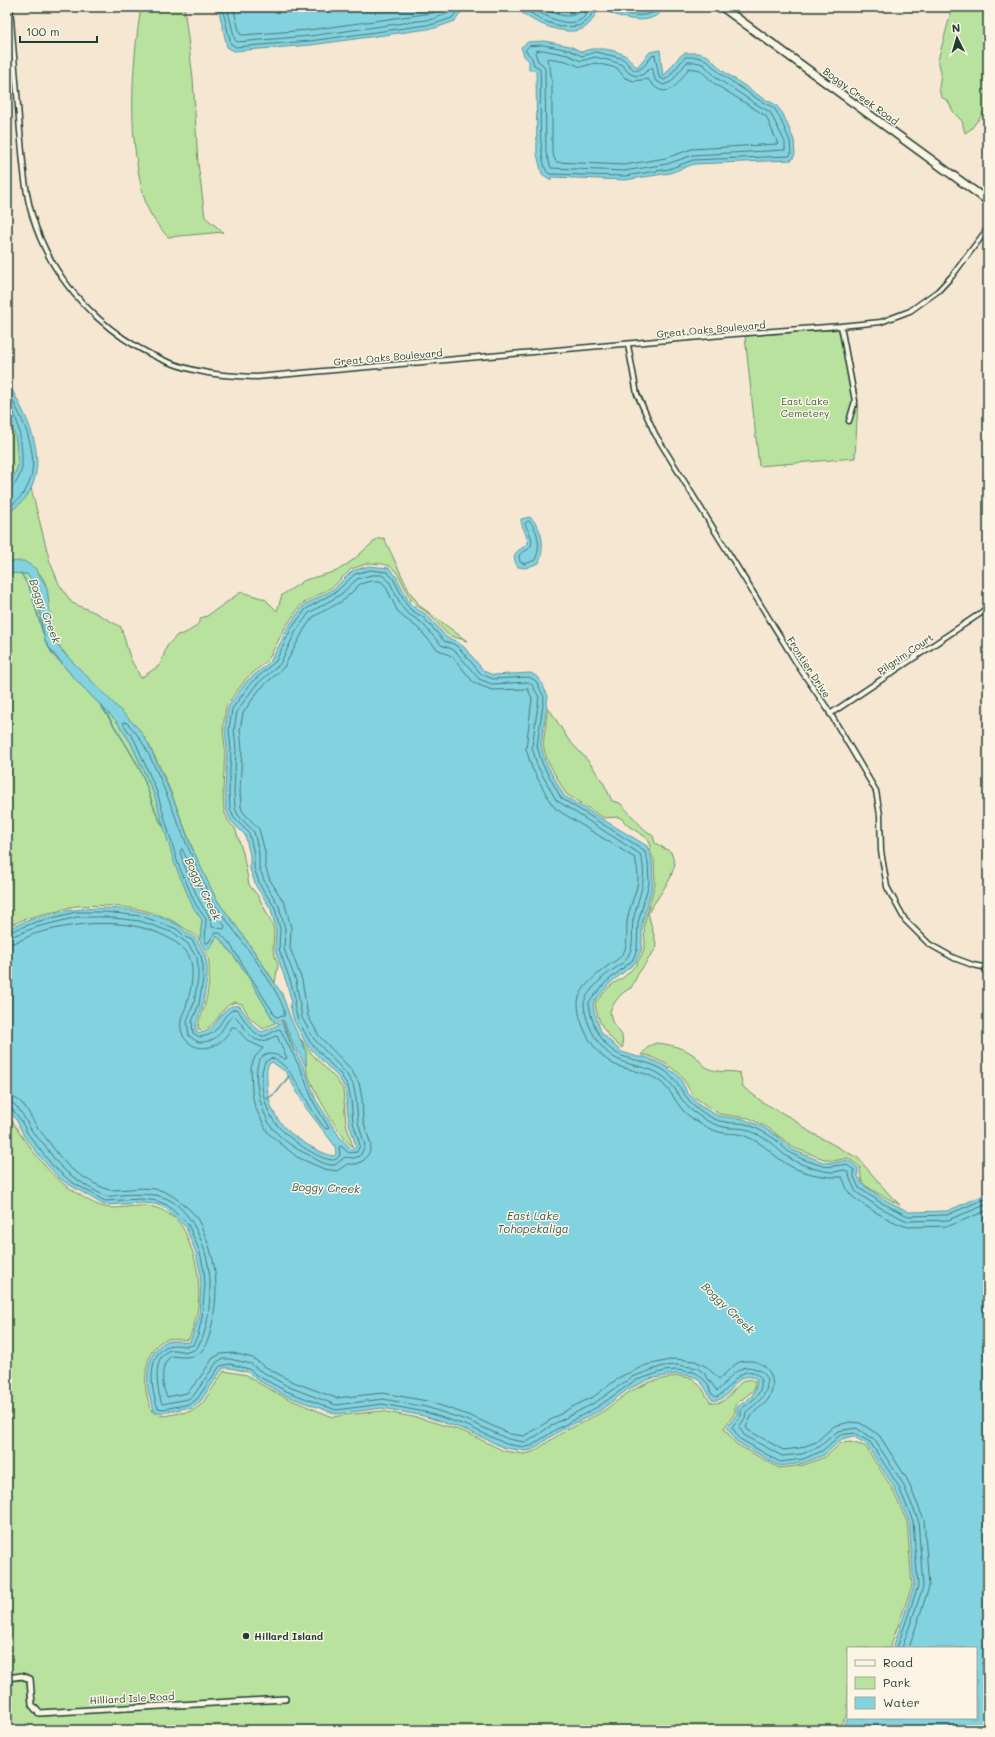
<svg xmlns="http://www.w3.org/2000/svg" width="995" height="1737" font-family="Mali,sans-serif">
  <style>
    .green { fill: #b9e29e; stroke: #6c9069 }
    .water { fill: #83d2df; stroke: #5b969b; fill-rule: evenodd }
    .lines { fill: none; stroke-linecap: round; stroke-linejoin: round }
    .shore { stroke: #477978; stroke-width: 1 }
    .stream { stroke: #5b969b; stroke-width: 1.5 }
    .minor-casing { stroke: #1f3d34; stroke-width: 7 }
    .tertiary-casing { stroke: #1f3d34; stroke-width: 8 }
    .primary-casing { stroke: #1f3d34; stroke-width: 10 }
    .minor { stroke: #fcf5e5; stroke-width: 4 }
    .tertiary { stroke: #fcf5e5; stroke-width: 5 }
    .primary { stroke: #fcf5e5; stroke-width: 7 }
    .poi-dot { fill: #1f3d34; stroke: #fcf5e5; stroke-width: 1.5 }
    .labels { text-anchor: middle; stroke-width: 3; stroke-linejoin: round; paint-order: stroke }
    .street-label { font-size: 10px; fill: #1f3d34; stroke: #fcf5e5 }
    .park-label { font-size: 10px; fill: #3e5e49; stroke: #fcf5e5 }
    .poi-label { font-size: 10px; font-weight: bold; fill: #1f3d34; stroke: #fcf5e5; text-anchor: start }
    .water-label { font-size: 11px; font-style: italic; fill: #335b56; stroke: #fcf5e5 }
  </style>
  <rect width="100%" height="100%" fill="#f6e7d3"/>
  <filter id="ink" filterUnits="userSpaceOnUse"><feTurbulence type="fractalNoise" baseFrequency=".025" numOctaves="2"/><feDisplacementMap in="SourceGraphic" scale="8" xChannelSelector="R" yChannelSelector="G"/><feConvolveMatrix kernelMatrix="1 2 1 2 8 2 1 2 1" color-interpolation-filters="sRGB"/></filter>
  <g filter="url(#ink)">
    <path class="green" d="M 141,7 L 184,7 L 193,78 L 198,163 L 205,217 L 223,232 L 168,237 C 160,228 150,216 146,204 C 127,141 131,71 141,7 Z
      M 950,7 L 988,7 L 988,107 L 971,129 L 965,133 L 962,121 L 954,113 L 948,101 L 941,97 L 939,88 L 941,72 L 938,60 L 950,16 Z
      M 844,329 L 858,401 L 855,458 L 759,466 L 745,336 Z
      M 7,409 C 14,420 19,451 18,465 C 18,472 12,483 7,488 Z
      M 31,488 L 50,562 L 59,584 L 72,603 L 94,612 L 121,627 L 130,658 L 141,678 L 160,665 L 167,646 L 177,635 C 187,634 198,627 201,618 L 207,616 L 241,592 L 265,599 L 277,611 L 282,595 L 305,580 L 337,571 L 353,560 L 377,539 L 384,538 L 409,591 L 420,606 L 467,641 L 448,635 L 428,613 L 416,605 L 411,600 L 398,574 L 390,566 L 383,564 L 369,563 L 351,569 L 334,586 L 301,605 L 286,626 L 268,660 L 246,679 L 226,706 L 223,729 L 225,749 L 223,791 L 224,811 L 229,822 L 235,828 L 243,853 L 249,885 L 258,896 L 272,923 L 274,930 L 273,950 L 278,965 L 275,983 C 264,966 253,949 241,933 C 233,921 223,910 216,898 C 185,844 173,779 138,728 C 120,711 103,693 86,676 C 73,662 59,650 53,633 C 46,614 53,591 40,574 C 34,565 17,561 7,562 L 7,515 L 26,497 Z
      M 7,573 L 27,574 L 35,586 L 45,641 L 54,654 L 74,678 L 117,722 L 131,743 L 154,794 L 202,920 L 200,939 L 199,940 C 196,934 192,934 187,930 C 157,907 114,904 77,906 C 71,906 65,909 59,911 C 41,914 24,918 7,927 Z
      M 548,707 L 568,739 L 590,763 L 604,784 L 612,801 L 620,803 L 643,828 L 653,836 L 655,843 L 671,852 L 675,864 L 670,879 L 648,913 L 657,947 L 638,974 L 631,988 C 620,993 615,1001 610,1011 L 612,1022 L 622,1035 L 623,1046 L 622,1048 C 607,1037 597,1022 595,1003 L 610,986 L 624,977 L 636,965 L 643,952 L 645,943 L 644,924 L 655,884 L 654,860 L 649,848 L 651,845 L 647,838 L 627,825 L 622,819 L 618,817 L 604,818 L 566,794 L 547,760 L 543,745 Z
      M 217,936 C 241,961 258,994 275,1023 L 263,1029 L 249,1017 L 242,1004 L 235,1002 C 218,1007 218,1028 201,1030 L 198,1029 C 198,1021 201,1016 204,1008 C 208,995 213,962 205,950 L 209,949 Z
      M 301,1039 L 311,1053 L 336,1079 L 343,1089 L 346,1123 L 353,1147 C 341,1139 306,1080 306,1066 C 306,1056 305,1049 301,1039 Z
      M 656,1043 C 669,1044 685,1048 695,1056 C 700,1061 705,1068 712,1070 C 721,1073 731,1070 740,1073 L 743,1087 L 764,1103 L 793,1119 L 810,1132 L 858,1158 L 888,1193 L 900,1205 C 890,1199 871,1191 863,1183 C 860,1178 861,1172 860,1167 L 848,1158 L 833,1161 L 824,1159 L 794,1148 L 770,1129 L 749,1118 L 719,1114 L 694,1097 L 680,1074 L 666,1064 L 647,1055 L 641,1055 L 649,1046 Z
      M 7,1113 C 13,1121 17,1130 23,1138 C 35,1154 52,1177 68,1187 C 80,1195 97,1208 112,1208 C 126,1208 143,1203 157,1208 C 166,1211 178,1220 183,1228 C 186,1233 188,1240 190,1245 C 202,1274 202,1310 189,1339 C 181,1341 174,1337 167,1339 C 147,1345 144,1373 146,1391 C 147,1398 150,1405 152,1412 L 163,1416 L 192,1411 L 202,1404 L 224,1371 L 247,1375 L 253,1380 L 284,1397 L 333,1417 L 344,1415 L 382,1411 L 423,1419 L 465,1432 L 504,1451 L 524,1454 L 533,1452 L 558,1435 L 602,1412 L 629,1392 L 650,1382 L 676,1376 L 692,1378 L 702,1388 L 710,1402 C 731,1410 735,1372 755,1381 L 754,1390 L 735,1405 L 735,1413 L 724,1428 L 736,1444 L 779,1468 L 804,1465 L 825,1457 L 841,1443 L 850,1442 L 865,1446 L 892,1488 L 907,1522 L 912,1586 L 890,1648 L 848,1648 L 848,1714 L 836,1730 L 7,1730 L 7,1681 L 23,1680 L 27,1682 C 28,1694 26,1709 39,1716 L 288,1702 L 287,1696 L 40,1710 L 35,1704 L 32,1679 C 26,1672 15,1674 7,1675 Z"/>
    <path class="water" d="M 218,7 L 465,7 L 455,21 L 435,28 L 311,45 L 234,51 L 227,47 Z
      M 516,7 L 665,7 C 650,30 618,17 599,8 C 594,17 591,25 582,29 C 565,37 527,21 516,7 Z
      M 544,41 L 570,46 L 582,52 C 593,46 616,49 626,56 C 631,59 632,65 637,67 L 650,52 L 660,50 L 663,77 L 678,58 L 684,53 L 698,53 L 708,56 L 723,71 L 761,97 L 776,105 L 783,114 L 794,140 L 795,155 L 792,160 L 694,164 L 670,173 L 625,180 L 551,177 L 551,180 L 542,174 L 537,154 L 536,70 L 529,70 L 529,61 L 524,56 L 521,47 L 528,42 Z
      M 7,381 C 26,415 51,458 27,496 C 22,503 13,509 7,515 L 7,488 L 10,485 L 18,466 L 16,441 L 10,414 L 7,409 Z
      M 530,517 C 543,529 545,546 539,563 L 525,568 L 518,567 C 508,551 521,551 528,543 C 528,534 521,528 521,519 Z
      M 24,561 L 36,569 L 47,588 L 52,631 L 60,649 L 138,728 L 148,743 L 174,801 L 191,846 L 216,899 L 242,934 L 282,994 L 292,1022 L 306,1051 L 306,1067 L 293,1043 L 284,1021 L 282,1021 L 275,1023 C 258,994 241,960 217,936 L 209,949 L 205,950 L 199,940 L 200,939 L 202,920 L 193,907 L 175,865 L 154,794 L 131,743 L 117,722 L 74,678 L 54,654 L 45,641 L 35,586 L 27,574 L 7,573 L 7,562 Z
      M 369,566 L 389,568 L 396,576 L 409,602 L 414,607 L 427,615 L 447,638 L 456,641 L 464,647 L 484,671 L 493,675 L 531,673 L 539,678 L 548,696 L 541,745 L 545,761 L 564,796 L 647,846 L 652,860 L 653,884 L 642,924 L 642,943 L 641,951 L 635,963 L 609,984 L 593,1003 L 594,1011 L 601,1032 L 615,1046 L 622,1052 L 638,1057 L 646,1057 L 665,1066 L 679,1076 L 687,1092 L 699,1105 L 718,1116 L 743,1119 L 761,1126 L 777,1136 L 793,1150 L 823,1162 L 833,1163 L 848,1160 L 858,1168 L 858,1176 L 862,1184 L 882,1198 L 909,1212 L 947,1211 L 982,1196 L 988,1195 L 988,1730 L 839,1730 L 848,1718 L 976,1718 L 976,1648 L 893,1648 L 914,1586 L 909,1522 L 894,1487 L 866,1444 L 853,1436 L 842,1439 L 824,1455 L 804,1463 L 779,1466 L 737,1442 L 727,1427 L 737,1414 L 737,1407 C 750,1398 756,1396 757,1379 C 733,1367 733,1404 712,1400 L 704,1386 L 697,1378 L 692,1376 L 676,1374 L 650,1379 L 627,1390 L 601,1410 L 556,1433 L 532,1450 L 524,1451 L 505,1448 L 466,1430 L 424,1416 L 382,1408 L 336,1414 L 284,1395 L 254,1378 L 248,1372 L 230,1368 L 223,1368 L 200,1402 L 191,1409 L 186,1408 L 163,1413 L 154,1411 C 153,1404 149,1397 148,1390 C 146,1373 149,1347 168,1341 C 176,1340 183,1343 190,1342 L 199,1316 L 201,1286 L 200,1271 L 196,1253 L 186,1227 L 165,1208 L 155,1204 L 142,1203 L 104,1205 L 68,1184 L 59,1178 L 42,1159 L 24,1136 L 17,1121 L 7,1109 L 7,930 C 52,905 132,899 178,925 C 182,927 184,931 187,933 C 189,935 193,935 195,938 C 197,940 205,953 205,956 C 210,972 205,989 203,1004 C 201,1015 195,1019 196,1031 L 200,1033 C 221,1030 219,1002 240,1006 C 246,1016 252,1026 262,1032 L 282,1023 L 291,1044 L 304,1068 L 316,1100 L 339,1136 L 351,1149 L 354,1149 L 356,1146 L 349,1123 L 345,1088 L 338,1077 L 307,1045 L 294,1021 L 290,1005 L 291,999 L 287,984 L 275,950 L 276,930 L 271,909 L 256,886 L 250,869 L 250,855 L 245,835 L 231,821 L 226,810 L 225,791 L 227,749 L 225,729 L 228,707 L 247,681 L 270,662 L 282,640 L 288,627 L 303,606 L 335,588 L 352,571 ZM 272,1062 L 286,1072 L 306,1108 L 335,1146 L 336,1154 L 334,1156 C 326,1155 320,1151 313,1148 C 286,1133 268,1116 267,1083 C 267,1076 266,1071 268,1065 Z"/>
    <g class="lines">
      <path class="shore" d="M 222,7 L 231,44 L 236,47 L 310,41 L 434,24 L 452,18 L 460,7
        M 227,7 L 235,40 L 237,42 L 310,36 L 433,19 L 449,13 L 454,7
        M 233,7 L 240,34 L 242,35 L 309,30 L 432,13 L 446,7
        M 521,7 L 542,20 L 560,27 L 579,26 L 589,19 L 595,7
        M 530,7 C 543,15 572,32 585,16 C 587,13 588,10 589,7
        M 541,7 C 553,14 575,23 582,7
        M 606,7 C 622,14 646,22 660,7
        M 544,45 L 569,50 L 582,56 L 596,52 L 621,58 C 628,61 629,69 637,71 L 643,67 L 652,56 L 655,55 L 659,77 L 664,80 L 668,78 L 685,57 L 697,57 L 706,60 L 721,74 L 759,100 L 774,108 L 779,116 L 790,141 L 791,155 L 789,156 L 693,160 L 669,169 L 625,176 L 549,174 C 536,165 542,88 540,70 L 538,67 L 534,65 L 532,58 L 525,50 L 529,46 Z
        M 543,50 L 568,55 L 581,61 L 595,57 L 608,60 L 621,64 L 629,73 L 636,76 L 642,75 L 652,67 L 655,80 L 663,85 L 671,82 L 687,62 L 695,62 L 703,64 L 718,79 L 756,104 L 770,112 L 785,142 L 785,150 L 693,155 L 667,164 L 624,171 L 551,168 L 546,153 L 545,69 L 543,65 L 538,61 L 535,53 L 536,51 Z
        M 548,58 L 566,61 L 581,67 L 595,63 L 617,68 L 625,78 L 634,81 L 648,79 C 665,103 677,86 689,68 L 700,70 L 715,84 L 766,116 L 778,144 L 692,149 L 666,158 L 624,165 L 556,162 L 552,152 L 552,82 L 550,67 L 547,60 Z
        M 7,390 C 23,419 46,463 23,494 C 19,500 12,504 7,509
        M 7,407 L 11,408 C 19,417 23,453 22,465 C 22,473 15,489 7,490
        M 529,521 C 539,530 541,548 535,560 L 525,564 L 520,562 L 519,556 C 521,552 523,552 527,550 C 537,543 529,533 525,524 Z
        M 124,722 L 127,723 C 142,737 149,755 158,774 C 172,806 184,840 199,872 C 204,882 207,893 213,902 C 225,919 290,1001 284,1016 L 276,1017 L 230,944 L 220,933 L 215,933 L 208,943 L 205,943 L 206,919 L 196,905 L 178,864 L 157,792 L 135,741 L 124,725 Z
        M 182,849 L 208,903 L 225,926 L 224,929 L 212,927 C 210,913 206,913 200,902 C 192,886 185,868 180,852 Z
        M 7,933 L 36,922 L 76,912 L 105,912 L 141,916 L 177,929 L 185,937 L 192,940 L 201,956 L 203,966 L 203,978 L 199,1004 L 192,1022 L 193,1033 L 200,1037 C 222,1035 219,1015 235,1009 L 238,1010 C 242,1017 253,1035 262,1036 C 267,1037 274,1030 280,1029 L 301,1070 L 313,1101 L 329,1128 L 326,1129 C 308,1112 295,1064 271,1058 L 265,1062 C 257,1079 265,1113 278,1126 C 287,1137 318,1160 333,1160 C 336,1160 338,1158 340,1155 L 339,1147 L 341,1146 L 349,1153 L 357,1152 L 360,1145 L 353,1122 L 351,1100 L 348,1086 L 341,1075 L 310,1042 L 298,1020 L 294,1005 L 295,998 L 291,983 L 279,949 L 280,929 L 275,908 L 260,885 L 254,868 L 254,854 L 249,833 L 234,818 L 230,809 L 229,791 L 231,749 L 229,729 L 232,709 L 251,683 L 276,661 L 291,629 L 306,609 L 337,591 L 355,574 L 370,570 L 387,572 L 393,578 L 406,604 L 411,610 L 424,618 L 444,641 L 454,644 L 461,650 L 481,674 L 493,679 L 529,677 L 536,681 L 544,697 L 537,746 L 542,763 L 561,798 L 644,850 L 648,861 L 649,883 L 638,923 L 637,950 L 632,961 L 606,982 L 589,1002 C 590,1022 602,1048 622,1056 C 636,1061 649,1062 662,1069 C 678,1079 682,1096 696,1107 C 704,1114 715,1121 725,1122 C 733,1124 741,1122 749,1125 C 758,1129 768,1134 776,1140 C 781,1144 786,1151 792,1154 C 801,1159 813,1163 823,1166 C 832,1168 838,1164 847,1165 L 854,1170 L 854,1177 L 859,1188 L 880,1202 L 908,1216 L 947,1215 L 982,1200 L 988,1199
        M 7,938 L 37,927 L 77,917 L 105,917 L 140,921 L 174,933 L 188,944 L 197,958 L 198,966 L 198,978 L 194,1003 L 187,1021 L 189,1036 L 198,1042 C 224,1043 220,1024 234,1015 C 242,1022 249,1041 262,1041 C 268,1041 272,1036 277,1036 L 287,1058 L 285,1059 C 240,1034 258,1111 273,1129 C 282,1139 295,1149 307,1154 C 316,1159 325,1166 335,1165 L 345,1157 L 354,1158 L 360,1156 L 365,1146 L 358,1122 L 356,1099 L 353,1084 L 345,1072 L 314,1039 L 302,1018 L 296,981 L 284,949 L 285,929 L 279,906 L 265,883 L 259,867 L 259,853 L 254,832 L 238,815 L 235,808 L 234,791 L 236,749 L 234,729 L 237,711 L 255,686 L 280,664 L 296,631 L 309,613 L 340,595 L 357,579 L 371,575 L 382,575 L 389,581 L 402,607 L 407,613 L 421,622 L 441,645 L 452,649 L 457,653 L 479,679 L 492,684 L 528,682 L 532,685 L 539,697 L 532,747 L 537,765 L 556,800 L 640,854 C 649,878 638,897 633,921 C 631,934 635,945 628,956 C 624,964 616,967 610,972 C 602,977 584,995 584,1004 C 585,1024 600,1052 619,1060 C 633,1067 648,1066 661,1075 C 677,1085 680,1103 695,1113 C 704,1119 713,1125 724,1127 C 732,1129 740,1127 748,1130 C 756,1134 765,1138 772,1143 C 777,1148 782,1154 788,1157 C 797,1164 822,1172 833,1172 C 837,1172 841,1170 845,1170 L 849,1173 L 850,1179 L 856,1192 L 877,1206 L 907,1221 L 948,1220 L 988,1204
        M 7,944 C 18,944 28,935 38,933 C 83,920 146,916 183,948 C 197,960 192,987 187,1003 C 186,1009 182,1014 181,1020 C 178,1039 194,1053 213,1046 C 221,1043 228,1035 232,1027 L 235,1027 L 248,1041 L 263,1048 L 255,1057 L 251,1067 L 252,1093 L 255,1107 L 268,1133 L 297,1157 L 324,1169 L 337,1171 L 347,1164 L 357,1164 L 364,1160 L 369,1153 L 371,1145 L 363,1120 L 362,1098 L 359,1083 L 350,1068 L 319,1036 L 308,1016 L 302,980 L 290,948 L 291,928 L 285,904 L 270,880 L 265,866 L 265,852 L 259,829 L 243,812 L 241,807 L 240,791 L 242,749 L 240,730 L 243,713 L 259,690 L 284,667 L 305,628 L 313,617 L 344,600 L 360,584 L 371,581 L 380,581 L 385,585 L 397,610 L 403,617 L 417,627 L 437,649 L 453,657 L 474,683 L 492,690 L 528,689 L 532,698 L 526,749 L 532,768 L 551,803 L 556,809 L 635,858 C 637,865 638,872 638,879 C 637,894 628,908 627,923 C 626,934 629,946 622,955 C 617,961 611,963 605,968 C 596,975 578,990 578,1003 C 578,1026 596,1058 618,1066 C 632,1071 646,1072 658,1080 C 672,1089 676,1106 689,1116 C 699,1124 712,1131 724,1133 C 731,1134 738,1133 745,1136 C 764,1143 770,1153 785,1163 C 800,1173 824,1178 842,1177 C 845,1182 846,1189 850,1194 C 859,1204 896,1225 909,1227 L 949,1226 L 988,1210
        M 7,1096 C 24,1097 29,1115 37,1127 C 40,1132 45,1136 48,1141 C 55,1150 61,1159 69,1167 C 76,1173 103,1190 111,1190 C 127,1190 144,1186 160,1190 C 169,1193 176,1198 183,1204 C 198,1216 199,1221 206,1238 C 219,1269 218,1301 210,1333 C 204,1356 195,1359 172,1356 C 160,1362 161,1386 167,1397 L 187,1393 L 199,1379 L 213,1358 L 221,1354 L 233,1353 L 253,1358 L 262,1365 L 291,1381 L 336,1398 L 383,1393 L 427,1401 L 471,1416 L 510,1434 L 524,1436 L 572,1407 L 593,1397 L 620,1377 L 646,1365 L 675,1359 L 695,1361 L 707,1367 L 719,1379 C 726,1374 732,1365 740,1362 C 763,1356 779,1375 770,1396 C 766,1405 758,1407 753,1414 C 750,1417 749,1423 746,1427 L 748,1430 L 783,1450 L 800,1448 L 816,1442 L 834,1426 L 850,1422 L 860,1423 L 879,1435 L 907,1479 L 924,1520 L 929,1587 L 909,1648
        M 7,1102 C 10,1102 13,1103 15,1105 C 23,1113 26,1122 32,1131 C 35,1136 40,1140 44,1144 C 52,1156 60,1168 72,1176 C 82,1183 95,1192 106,1196 C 111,1197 116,1195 121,1195 C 132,1194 144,1194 155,1195 C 192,1200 211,1255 210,1287 C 210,1305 208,1335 196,1349 C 186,1355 180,1349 171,1350 C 151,1354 157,1391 162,1404 L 188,1399 L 194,1395 L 217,1362 L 222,1359 L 230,1359 L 251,1364 L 259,1370 L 289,1387 L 336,1405 L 383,1399 L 426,1407 L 469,1421 L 508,1439 L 524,1442 L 529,1441 L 552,1425 L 596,1402 L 632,1377 L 663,1366 L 677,1365 L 697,1368 L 704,1373 L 717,1391 C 728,1382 738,1361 756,1369 C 760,1370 763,1372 766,1376 C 770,1395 759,1401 746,1412 L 745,1418 L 739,1427 L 744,1435 L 782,1456 L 802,1454 L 819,1447 L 838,1431 L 856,1428 L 874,1439 L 902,1482 L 918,1519 L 923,1587 L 902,1648
        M 7,1107 L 11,1108 L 20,1119 L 28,1134 L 52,1165 L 70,1181 L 105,1201 L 142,1199 L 157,1201 L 167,1205 L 188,1224 L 200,1252 L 204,1271 L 205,1285 L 202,1317 L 198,1335 L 193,1345 C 184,1348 177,1343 168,1346 C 146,1354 151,1392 158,1408 L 163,1409 L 190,1404 L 197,1399 L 220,1366 L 230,1364 L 249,1369 L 256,1375 L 286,1391 L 336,1410 L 382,1404 L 425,1412 L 468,1426 L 506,1444 L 524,1447 L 531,1446 L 555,1430 L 599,1406 L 634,1381 L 664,1371 L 676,1370 L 694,1372 L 700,1376 L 708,1384 L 711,1393 L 716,1397 C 730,1393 742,1357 761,1378 C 763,1395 753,1400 741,1409 L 741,1416 L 732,1427 L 740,1439 L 780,1462 L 803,1459 L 822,1451 L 840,1435 L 854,1433 L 870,1442 L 898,1485 L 913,1521 L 918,1586 L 897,1648"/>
      <path class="stream" d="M 21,573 L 30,589 L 43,633
        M 47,644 L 53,655 L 62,663
        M 101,705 C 114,727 130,748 141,772 C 149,789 152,809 163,826
        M 282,1020 L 294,1050
        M 267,1099 L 277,1092 L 289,1076"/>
      <defs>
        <path id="minor" d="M 10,7 C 13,48 17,90 20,131 C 23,159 24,188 32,215 C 55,294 127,359 208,373 C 224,376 240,376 257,377 L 734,334 L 841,326 L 881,322 L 910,311 L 938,291 L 952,276 L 988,228
          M 841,326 L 855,401 L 849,421
          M 628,345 L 637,394 L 655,434 L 799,667 L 827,708 L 876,791 L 880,815 L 881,851 L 887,887 L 905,920 L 929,944 L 954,958 L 973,965 L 988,968
          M 830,714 L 981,613 L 988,606"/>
        <path id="tertiary" d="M 7,1678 L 22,1676 L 30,1679 L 32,1705 L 39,1713 L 285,1699"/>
        <path id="primary" d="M 722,7 L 988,201"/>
      </defs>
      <use href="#minor" class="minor-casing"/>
      <use href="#tertiary" class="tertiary-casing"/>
      <use href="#primary" class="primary-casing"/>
      <use href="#minor" class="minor"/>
      <use href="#tertiary" class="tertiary"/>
      <use href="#primary" class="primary"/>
    </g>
  </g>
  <circle class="poi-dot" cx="246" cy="1636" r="4"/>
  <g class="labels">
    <g class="street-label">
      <text transform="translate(861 96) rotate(36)" y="4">Boggy Creek Road</text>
      <text transform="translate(711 329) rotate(-5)" y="4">Great Oaks Boulevard</text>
      <text transform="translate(388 357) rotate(-5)" y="4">Great Oaks Boulevard</text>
      <text transform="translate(905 654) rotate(-34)" y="4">Pilgrim Court</text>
      <text transform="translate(809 667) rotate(57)" y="4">Frontier Drive</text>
      <text transform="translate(132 1698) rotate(-3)" y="4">Hilliard Isle Road</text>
    </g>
    <g class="park-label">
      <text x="805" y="405">East Lake<tspan x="805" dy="12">Cemetery</tspan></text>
    </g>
    <g class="poi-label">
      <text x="254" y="1640">Hillard Island</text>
    </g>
    <g class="water-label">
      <text transform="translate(45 611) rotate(69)" y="4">Boggy Creek</text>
      <text transform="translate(203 889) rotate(64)" y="4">Boggy Creek</text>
      <text transform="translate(326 1188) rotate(2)" y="4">Boggy Creek</text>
      <text x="533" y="1220">East Lake<tspan x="533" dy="13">Tohopekaliga</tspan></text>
      <text transform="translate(728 1308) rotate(44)" y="4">Boggy Creek</text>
    </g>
  </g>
  <rect width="995" height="1737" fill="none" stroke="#fcf5e5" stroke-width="24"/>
  <rect x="12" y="12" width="971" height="1713" fill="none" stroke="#1f3d34" stroke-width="1.5" filter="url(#ink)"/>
  <rect x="847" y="1647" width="130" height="72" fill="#fcf5e5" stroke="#a4ab9e"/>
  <rect x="855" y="1660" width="20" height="6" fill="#fcf5e5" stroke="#a4ab9e"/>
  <text x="883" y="1667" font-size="12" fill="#1f3d34">Road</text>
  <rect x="855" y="1677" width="20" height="12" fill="#b9e29e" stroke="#a4ab9e"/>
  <text x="883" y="1687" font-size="12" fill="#1f3d34">Park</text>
  <rect x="855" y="1697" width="20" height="12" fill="#83d2df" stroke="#a4ab9e"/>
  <text x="883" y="1707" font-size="12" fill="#1f3d34">Water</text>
  <g transform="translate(957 38) rotate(355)" stroke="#fcf5e5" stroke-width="3" paint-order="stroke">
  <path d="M0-3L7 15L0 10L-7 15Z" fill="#1f3d34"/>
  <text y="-6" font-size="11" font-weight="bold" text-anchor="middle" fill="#1f3d34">N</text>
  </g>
  <path d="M20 36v6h77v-6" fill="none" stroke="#1f3d34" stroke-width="2"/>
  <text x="26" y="36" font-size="12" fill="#1f3d34" stroke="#fcf5e5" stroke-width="3" paint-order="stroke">100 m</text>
</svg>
